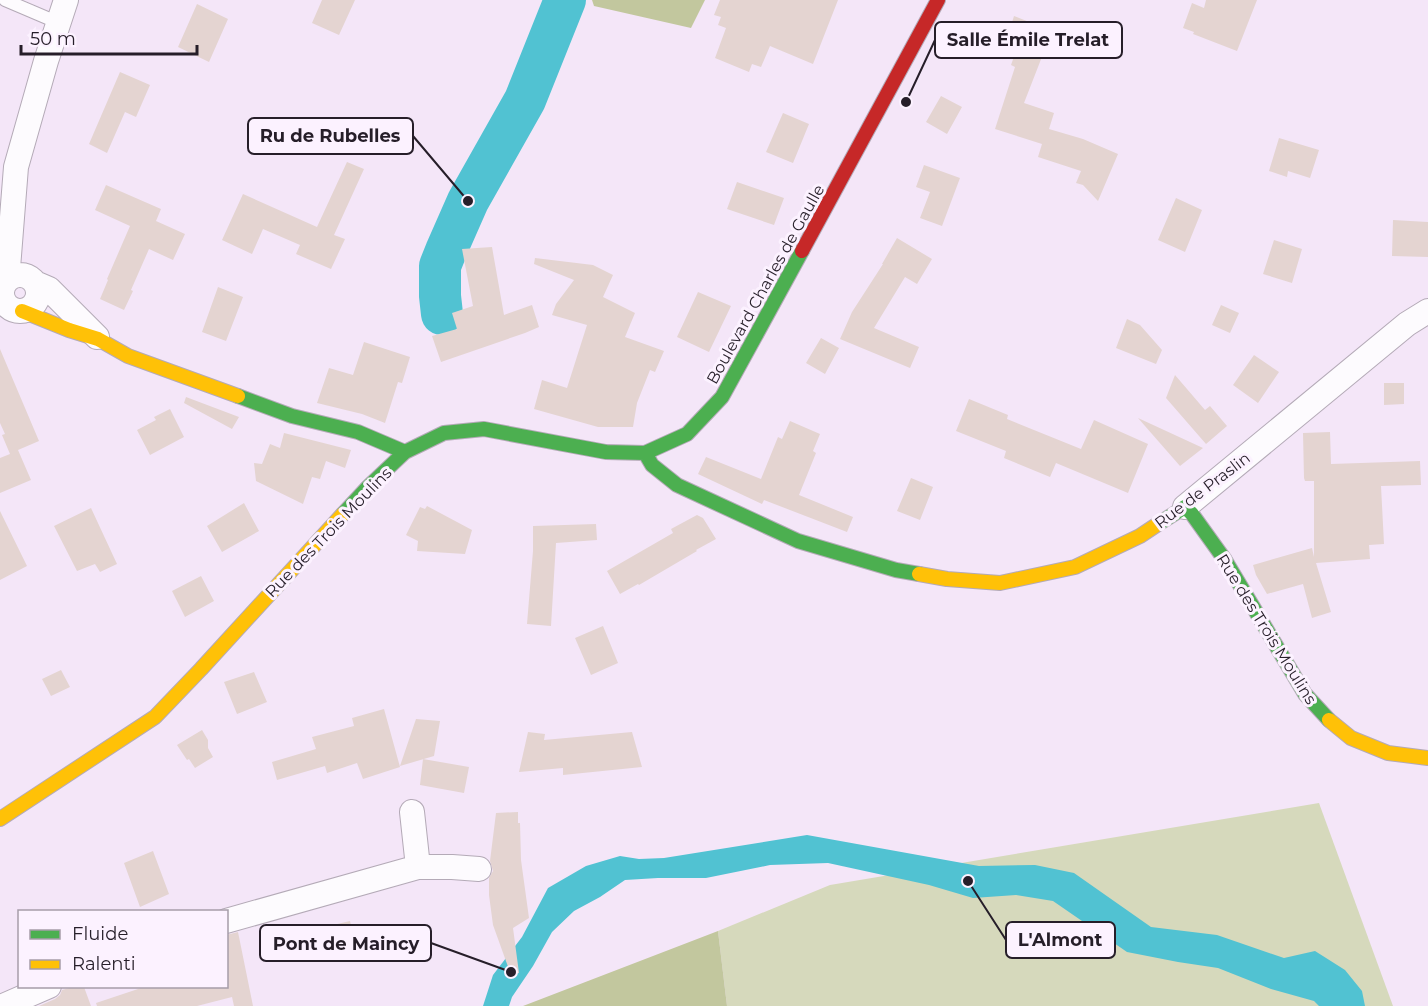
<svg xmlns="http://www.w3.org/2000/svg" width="1428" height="1006" font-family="Montserrat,sans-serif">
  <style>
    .green { fill: #d6d9bc }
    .forest { fill: #c2c79e }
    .water { fill: #51c2d2 }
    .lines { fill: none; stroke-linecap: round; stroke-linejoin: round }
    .river { stroke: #51c2d2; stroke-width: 42 }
    .building { fill: #e4d4d1 }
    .lane-casing { stroke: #b4aab7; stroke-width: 14 }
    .street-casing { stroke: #b4aab7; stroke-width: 26 }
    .fast-casing { stroke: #b4aab7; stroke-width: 16 }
    .slow-casing { stroke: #b4aab7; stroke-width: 16 }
    .jam-casing { stroke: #b4aab7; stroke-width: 16 }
    .lane { stroke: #fdfbfe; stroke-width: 12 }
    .street { stroke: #fdfbfe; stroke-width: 24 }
    .fast { stroke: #4caf50; stroke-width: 14 }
    .slow { stroke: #ffc107; stroke-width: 14 }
    .jam { stroke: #c62828; stroke-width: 14 }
    .labels { text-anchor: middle; stroke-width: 6; stroke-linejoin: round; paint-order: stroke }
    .street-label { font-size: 16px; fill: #261e29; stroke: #fcf2ff }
    .leader { fill: none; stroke: #261e29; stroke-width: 2 }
    .callout-dot { fill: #261e29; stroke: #fcf2ff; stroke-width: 2 }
    .callout { fill: #fcf2ff; stroke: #261e29; stroke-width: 2 }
    .callout-label { font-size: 18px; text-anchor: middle; font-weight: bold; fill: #261e29 }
  </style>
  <rect width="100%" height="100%" fill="#f4e6f8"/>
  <path class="green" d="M 1319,803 L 1393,1006 L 727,1006 L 718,931 L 830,885 Z"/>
  <path class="forest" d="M 592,0 L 705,0 L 691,28 L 594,6 Z
    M 718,931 L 727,1006 L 523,1006 Z"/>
  <path class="water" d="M 807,835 L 979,866 L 1035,865 L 1074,873 L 1151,927 L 1217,935 L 1284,958 L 1315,951 L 1345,970 L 1362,991 L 1365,1006 L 1319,1006 L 1314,1001 L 1271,989 L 1218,968 L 1178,962 L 1127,952 L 1053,901 L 1016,895 L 973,898 L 929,885 L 828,863 L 770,865 L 706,878 L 658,878 L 625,880 L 600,897 L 574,911 L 552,932 L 533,966 L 512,997 L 509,1006 L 483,1006 L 493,975 L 522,937 L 548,888 L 586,866 L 620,856 L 639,859 L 664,858 Z"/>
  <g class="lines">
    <path class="river" d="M 442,314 L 440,296 L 440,266 L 446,251 L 468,201 L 525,100 L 565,0"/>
  </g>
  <path class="building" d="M 322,0 L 355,0 L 339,35 L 312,23 Z
    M 720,0 L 838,0 L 813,64 L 770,46 L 761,67 L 752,64 L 749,72 L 715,58 L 726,28 L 718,25 L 721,17 L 714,15 Z
    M 1206,0 L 1257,0 L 1237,51 L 1193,34 L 1194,32 L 1183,28 L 1192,3 L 1204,8 Z
    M 197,4 L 228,19 L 209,62 L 178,47 Z
    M 1014,16 L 1052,31 L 1024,103 L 1054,113 L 1049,129 L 1083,139 L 1118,154 L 1098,201 L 1083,185 L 1076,183 L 1081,171 L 1038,157 L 1042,144 L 995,129 L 1015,67 L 1011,65 L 1020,40 L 1008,35 Z
    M 120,72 L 150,85 L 136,117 L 125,112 L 107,153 L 89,144 Z
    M 941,96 L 962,107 L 947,134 L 926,122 Z
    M 783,113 L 809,124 L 793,163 L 766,152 Z
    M 1279,138 L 1319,150 L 1310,178 L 1288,171 L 1287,177 L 1269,171 Z
    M 347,162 L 364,169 L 334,235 L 345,239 L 331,269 L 296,254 L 300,245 L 263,229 L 252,254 L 222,240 L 243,194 L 317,227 Z
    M 924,165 L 960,178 L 942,226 L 920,218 L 930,192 L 916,187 Z
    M 737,182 L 784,198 L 774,225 L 727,209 Z
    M 106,185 L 161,209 L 156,221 L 185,234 L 173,260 L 149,249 L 131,290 L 133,291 L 124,310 L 100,299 L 108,280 L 107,279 L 130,226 L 95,210 Z
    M 1176,198 L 1202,210 L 1185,252 L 1158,240 Z
    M 1393,220 L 1428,222 L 1428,257 L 1392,256 Z
    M 897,238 L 932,259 L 917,284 L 905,277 L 874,328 L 919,347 L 910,368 L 840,339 L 852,312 L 883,264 L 882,264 Z
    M 1274,240 L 1302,249 L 1292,283 L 1263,274 Z
    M 492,247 L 504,315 L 532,305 L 539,327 L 525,333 L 441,362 L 432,336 L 457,329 L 452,313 L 473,306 L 462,249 Z
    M 535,258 L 593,265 L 613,275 L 603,297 L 635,313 L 625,337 L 664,351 L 655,372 L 650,370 L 637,403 L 633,427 L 598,427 L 534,409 L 542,380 L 567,388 L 587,325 L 552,315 L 556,304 L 574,280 L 534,264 Z
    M 218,287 L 243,297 L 226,341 L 202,332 Z
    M 698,292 L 731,306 L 709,352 L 677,337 Z
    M 1221,305 L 1239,313 L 1230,333 L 1212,325 Z
    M 1127,319 L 1140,325 L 1162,350 L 1156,364 L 1116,348 Z
    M 821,338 L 839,348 L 825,374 L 806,363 Z
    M 364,342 L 410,357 L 402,383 L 398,382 L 385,423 L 362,414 L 317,403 L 329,368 L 353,375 Z
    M 0,349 L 39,441 L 18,450 L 31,480 L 0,493 L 0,458 L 10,454 L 2,435 L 5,434 L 0,423 Z
    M 1254,355 L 1279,372 L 1258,403 L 1233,385 Z
    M 1175,375 L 1205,410 L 1210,406 L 1227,426 L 1206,444 L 1166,398 Z
    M 1384,383 L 1404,383 L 1404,404 L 1384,405 Z
    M 186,397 L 239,417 L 232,429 L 184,403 Z
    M 969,399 L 1008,415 L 1007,419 L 1081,449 L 1094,420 L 1148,444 L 1128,493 L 1056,463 L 1050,477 L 1004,458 L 1006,451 L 956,431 Z
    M 170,409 L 184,437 L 150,455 L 137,430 L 156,420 L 154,417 Z
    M 1138,418 L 1203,448 L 1180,466 Z
    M 790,421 L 820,434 L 813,451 L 816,453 L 799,495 L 853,517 L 847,532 L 764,500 L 762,504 L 698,474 L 706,457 L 761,479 L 778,437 L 782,439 Z
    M 1330,432 L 1331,464 L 1420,461 L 1421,485 L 1381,486 L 1384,544 L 1369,545 L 1370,559 L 1316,563 L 1331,612 L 1312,618 L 1303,584 L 1267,594 L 1256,575 L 1253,565 L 1312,548 L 1314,557 L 1314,481 L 1305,481 L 1304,478 L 1303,433 Z
    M 284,433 L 351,450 L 345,468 L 326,461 L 320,479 L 312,477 L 303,504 L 256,481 L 254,463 L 262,464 L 270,444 L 280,448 Z
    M 911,478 L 933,487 L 920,520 L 897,511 Z
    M 244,503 L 259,531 L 222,552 L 207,526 Z
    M 427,506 L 472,530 L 465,554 L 417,551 L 418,541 L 406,535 L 420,507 L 425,509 Z
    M 91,508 L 117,564 L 100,572 L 95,564 L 77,571 L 54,526 Z
    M 0,511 L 27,566 L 0,580 Z
    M 697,515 L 703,518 L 716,539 L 696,550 L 697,551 L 639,585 L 638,584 L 620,594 L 607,571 L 673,533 L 671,529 Z
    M 596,524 L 597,540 L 556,543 L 551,626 L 527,624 L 533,551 L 533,526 Z
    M 201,576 L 214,601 L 185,617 L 172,591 Z
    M 603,626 L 618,663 L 591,675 L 575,638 Z
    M 61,670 L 70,687 L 51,696 L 42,679 Z
    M 254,672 L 267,702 L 237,714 L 224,682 Z
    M 384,709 L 400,767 L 363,779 L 357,763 L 327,773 L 325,766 L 277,780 L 272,762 L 316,749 L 312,737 L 354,726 L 352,718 Z
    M 416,719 L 440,721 L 434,756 L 400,766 Z
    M 202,730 L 208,740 L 208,748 L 213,757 L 195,768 L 189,759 L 187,760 L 177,745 Z
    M 528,732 L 545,734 L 544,740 L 632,732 L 642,767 L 563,775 L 563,768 L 519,772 Z
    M 423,759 L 469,767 L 464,793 L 420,785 Z
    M 518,812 L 518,823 L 520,823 L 521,860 L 529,918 L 513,928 L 519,973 L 511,975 L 493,925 L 489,895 L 489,878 L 493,871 L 490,861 L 496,813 Z
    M 153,851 L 169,894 L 140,907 L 124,863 Z
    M 350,921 L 356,949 L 335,953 L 329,926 Z
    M 238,932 L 253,1006 L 234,1006 L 232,997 L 197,1006 L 97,1006 L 96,1003 L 144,987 L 226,987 L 226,935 Z
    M 73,987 L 84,987 L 91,1006 L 39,1006 L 55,999 L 60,995 L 62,990 Z"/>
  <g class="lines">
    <defs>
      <path id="lane" d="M 5,0 L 59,23"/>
      <path id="street" d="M2 293a18 18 0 1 1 36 0a18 18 0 1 1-36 0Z
        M 4,283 L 8,268 L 16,167 L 46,61 L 66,0
        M 35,283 L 49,289 L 97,337
        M 1185,507 L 1407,324 L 1428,311
        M 412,812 L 418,867
        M 226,921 L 418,867 L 452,867 L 479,869
        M 3,1006 L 49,986"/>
      <path id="fast" d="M 238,396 L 292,416 L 358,432 L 405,452
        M 645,453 L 652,465 L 677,485 L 798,541 L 896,570 L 919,574
        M 343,514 L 368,487 L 405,452 L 444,433 L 484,429 L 606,452 L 645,453 L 687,434 L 722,397 L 802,251
        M 1158,524 L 1185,507 L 1192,514 L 1225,560 L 1305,694 L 1329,720"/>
      <path id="slow" d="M 22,311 L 69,330 L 98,339 L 128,356 L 238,396
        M 919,574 L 947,579 L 1000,583 L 1075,567 L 1140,536 L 1158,524
        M 1329,720 L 1351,738 L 1388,753 L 1428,758
        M 0,819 L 155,717 L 201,669 L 343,514"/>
      <path id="jam" d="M 802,251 L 938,0"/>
    </defs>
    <use href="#lane" class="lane-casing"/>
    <use href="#street" class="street-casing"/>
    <use href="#fast" class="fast-casing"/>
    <use href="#slow" class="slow-casing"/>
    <use href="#jam" class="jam-casing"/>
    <use href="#lane" class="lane"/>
    <use href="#street" class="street"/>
    <use href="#fast" class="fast"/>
    <use href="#slow" class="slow"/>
    <use href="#jam" class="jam"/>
  </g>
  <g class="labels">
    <g class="street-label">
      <text transform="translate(765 284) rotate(-61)" y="6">Boulevard Charles de Gaulle</text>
      <text transform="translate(1202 490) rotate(-37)" y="6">Rue de Praslin</text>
      <text transform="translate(328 532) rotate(-46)" y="6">Rue des Trois Moulins</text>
      <text transform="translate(1267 629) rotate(58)" y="6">Rue des Trois Moulins</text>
    </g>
  </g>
  <path class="leader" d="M906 102L935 40M468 201L413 136M968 881L1006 940M511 972L431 943"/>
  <g class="callout-dot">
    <circle cx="906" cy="102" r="6"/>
    <circle cx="468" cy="201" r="6"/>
    <circle cx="968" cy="881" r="6"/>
    <circle cx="511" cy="972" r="6"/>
  </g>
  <g class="callout">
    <rect x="935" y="22" width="187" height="36" rx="6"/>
    <rect x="248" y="118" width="165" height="36" rx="6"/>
    <rect x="1006" y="922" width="109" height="36" rx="6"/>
    <rect x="260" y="925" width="171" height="36" rx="6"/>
  </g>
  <g class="callout-label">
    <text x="1028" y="46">Salle Émile Trelat</text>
    <text x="330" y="142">Ru de Rubelles</text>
    <text x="1060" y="946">L'Almont</text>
    <text x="346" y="950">Pont de Maincy</text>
  </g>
  <rect x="18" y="910" width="210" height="78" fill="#fcf2ff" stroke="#a69da9" stroke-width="1.5"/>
  <rect x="30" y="930" width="30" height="9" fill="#4caf50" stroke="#a69da9" stroke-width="1.5"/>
  <text x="72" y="940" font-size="18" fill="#261e29">Fluide</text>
  <rect x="30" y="960" width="30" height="9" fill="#ffc107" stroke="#a69da9" stroke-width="1.5"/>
  <text x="72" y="970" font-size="18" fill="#261e29">Ralenti</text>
  <path d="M21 45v9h176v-9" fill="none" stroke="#261e29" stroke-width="3"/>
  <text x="30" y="45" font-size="18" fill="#261e29" stroke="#fcf2ff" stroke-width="4.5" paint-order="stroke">50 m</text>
</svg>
